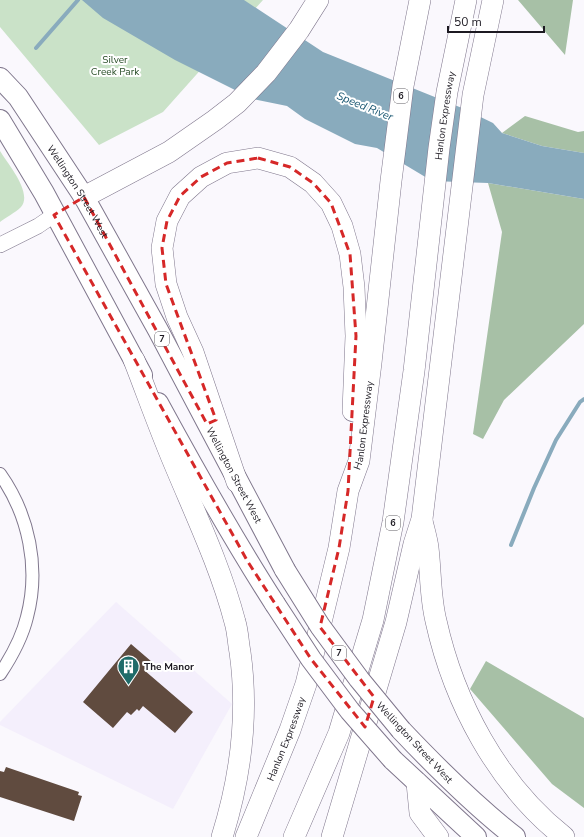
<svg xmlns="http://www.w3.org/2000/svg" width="584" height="837" font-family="'Nunito Sans',sans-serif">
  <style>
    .built { fill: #f4effc }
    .green { fill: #cae2c8 }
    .forest { fill: #a7c0a6 }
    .water { fill: #89abbd }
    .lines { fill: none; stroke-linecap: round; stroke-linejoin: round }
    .stream { stroke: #89abbd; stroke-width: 4 }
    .building { fill: #604b3f }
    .minor-casing { stroke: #7f768c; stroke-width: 14 }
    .tertiary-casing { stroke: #7f768c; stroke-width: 16 }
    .primary-casing { stroke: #7f768c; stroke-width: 22 }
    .trunk-casing { stroke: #7f768c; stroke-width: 22 }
    .minor { stroke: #fff; stroke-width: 12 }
    .tertiary { stroke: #fff; stroke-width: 15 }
    .primary { stroke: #fff; stroke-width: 20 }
    .trunk { stroke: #fff; stroke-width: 21 }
    .primary-bridge-casing { stroke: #7f768c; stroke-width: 22; stroke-linecap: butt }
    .primary-bridge { stroke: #fff; stroke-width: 20 }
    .marked { fill: none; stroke: #d62828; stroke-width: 3; stroke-dasharray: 8 5; stroke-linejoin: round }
    .labels { text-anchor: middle; stroke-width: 4; stroke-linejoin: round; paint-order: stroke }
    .shield { fill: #fff; stroke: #605e64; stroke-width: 1 }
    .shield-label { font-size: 9px; font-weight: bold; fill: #1c1921 }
    .park-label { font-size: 10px; fill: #254a24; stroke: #fff }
    .street-label { font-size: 10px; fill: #1c1921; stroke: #fff }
    .poi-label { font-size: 10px; font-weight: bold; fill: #1c1921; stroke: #fff; text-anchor: start }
    .water-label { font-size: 11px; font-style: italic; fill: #185671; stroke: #fff }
  </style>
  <rect width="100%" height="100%" fill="#faf8fd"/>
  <path class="built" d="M 116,602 L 232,704 L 173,809 L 0,725 L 0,722 Z"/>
  <path class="green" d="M 0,0 L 263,0 L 163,112 L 99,145 L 0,27 Z
    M 0,151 C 8,164 33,193 21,207 C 15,213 6,217 0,222 Z"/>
  <path class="forest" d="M 518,0 L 573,0 L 565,55 Z
    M 525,116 L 578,132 L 584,131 L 584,153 L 542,146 L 502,133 Z
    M 488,183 L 584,199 L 584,324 L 504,400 L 483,439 L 473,434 L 502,232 Z
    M 486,661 L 584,718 L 584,808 L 552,784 L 470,689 Z"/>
  <path class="water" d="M 82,0 L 244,0 L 323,52 L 462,108 L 493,123 L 502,133 L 542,146 L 584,153 L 584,199 L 488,183 L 432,181 L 377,148 L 355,144 L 305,119 L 287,106 L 253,99 L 175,60 L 103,18 Z"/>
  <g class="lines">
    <path class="stream" d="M 36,48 L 78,0
      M 511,545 L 534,488 L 556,440 L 580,402 L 584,399"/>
  </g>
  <path class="building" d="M 131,644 L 152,662 L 144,670 L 193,712 L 175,733 L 143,706 L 139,711 L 137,709 L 131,715 L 127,712 L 113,728 L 83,702 Z
    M 6,767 L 79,792 L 78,795 L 82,796 L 74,821 L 0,797 L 0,771 L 4,772 Z"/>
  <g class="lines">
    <defs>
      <path id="minor" d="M 0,474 C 29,515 40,568 27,617 C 22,638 12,656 0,674"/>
      <path id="tertiary" d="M 0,245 L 38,226 L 54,215"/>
      <g id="primary">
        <path id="s1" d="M 0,78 L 18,97 L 84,197 L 158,330 L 285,570"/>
        <path d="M 0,120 L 44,193 L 142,375"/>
        <path d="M 158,403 C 195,471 233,539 275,604"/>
        <path d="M 401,730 C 437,768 474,805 515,837"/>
        <path d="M 393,760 L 476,837"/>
      </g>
      <g id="trunk">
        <path d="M 84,197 L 169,152 L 215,120 L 237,103 L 266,73 L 299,30 L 318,0"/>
        <path d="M 134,360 C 148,396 161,433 177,470 C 198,520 221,569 235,622 C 238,632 238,642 240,652 C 249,716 241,776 222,837"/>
        <path d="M 237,482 L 193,352 L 177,317 L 166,284 L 162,248 L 167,221 L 180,196 L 201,177 L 227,163 L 258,158 L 290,167 L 313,183 L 331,203 L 342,226 L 350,254 L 354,287 L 356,336 L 353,411"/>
        <path d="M 422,521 C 424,530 427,539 428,548 C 431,573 430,597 436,621 C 454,702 497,784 564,837"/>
        <path d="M 417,783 L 420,813 L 438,837"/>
        <path id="s2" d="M 246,837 L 290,730 L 306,684 L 339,548 L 348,491 L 359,461 L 371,363 L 391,181 L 403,86 L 420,0"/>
        <path id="s3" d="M 294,837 L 339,733 L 373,620 L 393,522 L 414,371 L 439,148 L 447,92 L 466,0"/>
        <path d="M 332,837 L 396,622 L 414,544 L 422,519 L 473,95 L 493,0"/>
      </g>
    </defs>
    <use href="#minor" class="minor-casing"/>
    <use href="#tertiary" class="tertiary-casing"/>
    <use href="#primary" class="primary-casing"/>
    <use href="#trunk" class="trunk-casing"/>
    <use href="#minor" class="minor"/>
    <use href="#tertiary" class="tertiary"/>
    <use href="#primary" class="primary"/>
    <use href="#trunk" class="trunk"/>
    <defs>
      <path id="primary-bridge" d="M 285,570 L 320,626 L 359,679 L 401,730
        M 275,604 L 311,659 L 350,711 L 393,760"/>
    </defs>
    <use href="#primary-bridge" class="primary-bridge-casing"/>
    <use href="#primary-bridge" class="primary-bridge"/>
  </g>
  <path class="marked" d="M 258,158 L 290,167 L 313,183 L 331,203 L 350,254 L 356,336 L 348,491 L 339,548 L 320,627 L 374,697 L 365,727 L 311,659 L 248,562 L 54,215 L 84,197 L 207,424 L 216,420 L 166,284 L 162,248 L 167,221 L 180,196 L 201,177 L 227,163 Z"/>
  <defs>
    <symbol id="building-pin" viewBox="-11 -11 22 30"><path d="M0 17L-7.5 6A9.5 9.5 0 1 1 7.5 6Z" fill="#1f6b69" stroke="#fff"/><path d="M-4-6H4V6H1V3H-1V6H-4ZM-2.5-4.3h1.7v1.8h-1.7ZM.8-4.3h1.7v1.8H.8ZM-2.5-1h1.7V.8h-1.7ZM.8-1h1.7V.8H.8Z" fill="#fff"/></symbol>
  </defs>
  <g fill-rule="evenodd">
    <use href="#building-pin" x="116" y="654" width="25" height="34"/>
  </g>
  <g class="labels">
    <g class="shield">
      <rect x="394" y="89" width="14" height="14" rx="3"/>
      <rect x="155" y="332" width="14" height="14" rx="3"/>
      <rect x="386" y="516" width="14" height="14" rx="3"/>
      <rect x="332" y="646" width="14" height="14" rx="3"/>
    </g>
    <g class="shield-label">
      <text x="401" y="99">6</text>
      <text x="162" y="342">7</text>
      <text x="393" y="526">6</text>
      <text x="339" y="656">7</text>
    </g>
    <g class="park-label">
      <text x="115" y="63">Silver<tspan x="115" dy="12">Creek Park</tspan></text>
    </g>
    <g class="street-label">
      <text dy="4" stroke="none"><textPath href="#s3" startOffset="741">Hanlon Expressway</textPath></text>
      <text dy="4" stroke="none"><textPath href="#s1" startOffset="138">Wellington Street West</textPath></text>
      <text dy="4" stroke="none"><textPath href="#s2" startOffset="430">Hanlon Expressway</textPath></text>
      <text dy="4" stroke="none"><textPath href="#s1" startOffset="462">Wellington Street West</textPath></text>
      <text dy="4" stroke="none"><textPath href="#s2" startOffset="106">Hanlon Expressway</textPath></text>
      <text transform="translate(415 742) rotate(47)" y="4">Wellington Street West</text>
    </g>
    <g class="poi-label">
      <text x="144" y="670">The Manor</text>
    </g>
    <g class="water-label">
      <text transform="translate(365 106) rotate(22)" y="4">Speed River</text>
    </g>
  </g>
  <path d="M448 26v6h96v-6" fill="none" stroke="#1c1921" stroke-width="2"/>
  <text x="454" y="26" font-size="12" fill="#1c1921" stroke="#ffffff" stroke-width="3" paint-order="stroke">50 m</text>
</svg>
